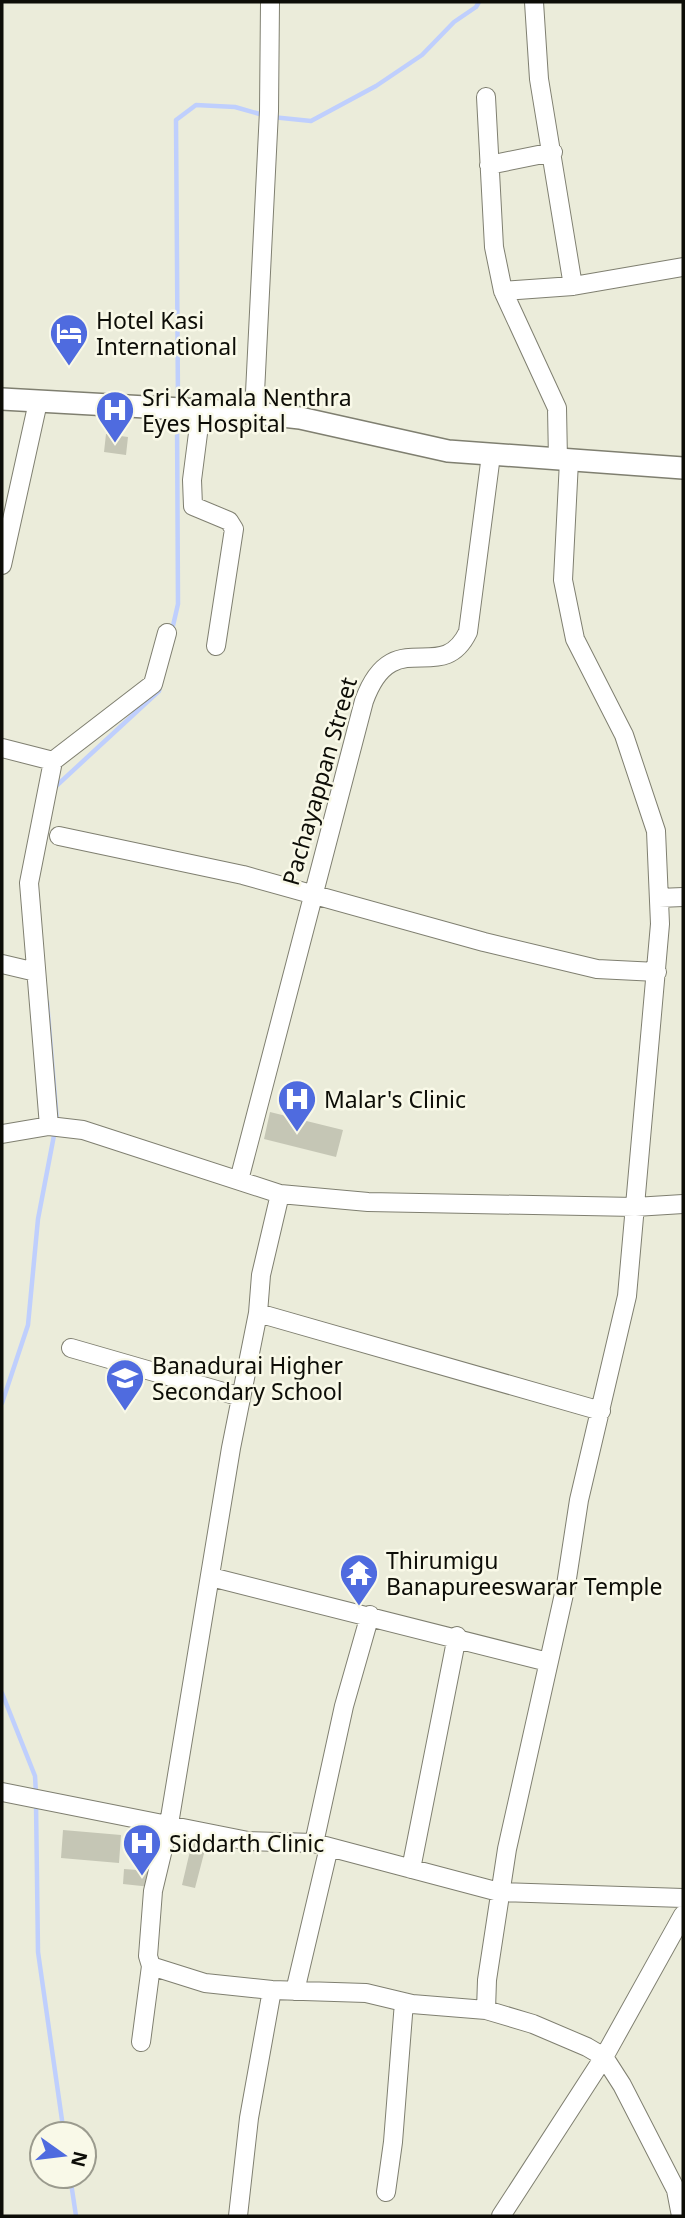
<svg xmlns="http://www.w3.org/2000/svg" width="685" height="2218" viewBox="0 0 685 2218" font-family="'Noto Sans',sans-serif">
  <rect width="100%" height="100%" fill="#ebecda"/>
  <g fill="none" stroke-linecap="round" stroke-linejoin="round">
    <path stroke="#bfcffd" stroke-width="4.5" d="M272 117 311 121 376 86 422 55 454 22 476 7 479 2
      M178 403 176 120 196 105 235 107 263 115
      M172 630 178 604 177 415
      M53 789 159 691 160 686
      M47 1002 57 1122
      M2 1403 28 1325 38 1219 55 1130
      M2 1693 35 1776 36 1794
      M36 1803 38 1952 64 2134
      M70 2176 76 2216"/>
  </g>
  <path fill="#c5c6b5" d="M106 434 128 437 126 455 104 452Z
    M270 1112 343 1130 336 1157 264 1139Z
    M63 1830 121 1835 119 1863 61 1858Z
    M194 1834 208 1838 195 1888 182 1885Z
    M124 1869 152 1871 151 1887 123 1884Z"/>
  <g fill="none" stroke-linecap="round" stroke-linejoin="round">
    <g stroke="#7f7f70" stroke-width="20">
      <path id="minor" d="M534 2 539 79 573 286
        M486 97 494 247 503 291 557 408 558 460
        M489 165 553 152
        M503 291 573 286 683 267
        M201 410 192 480 193 506 229 521 234 529 216 646
        M254 413 269 111 270 2
        M2 565 38 402
        M2 748 53 761
        M59 836 243 875 484 942 597 969 657 972
        M659 898 683 897
        M2 964 36 972
        M49 1126 29 883 53 761 153 684 167 633
        M2 1134 49 1126 83 1130 280 1194 368 1202 635 1207 683 1204
        M239 1180 364 701C393 621 441 688 468 632L491 455
        M280 1194 261 1275 258 1313 231 1448 169 1824 153 1891 148 1956 151 1966 205 1983 272 1990 366 1993 412 2004 486 2010 533 2024 587 2047 604 2057 622 2085 676 2190 681 2216
        M258 1313 601 1411
        M71 1348 241 1397
        M211 1577 548 1662
        M2 1792 248 1841 314 1843 499 1892 683 1898
        M314 1843 344 1706 370 1615
        M411 1869 457 1636
        M295 1991 329 1847
        M486 2010 487 1980 507 1849 566 1585 579 1500 627 1296 660 924 656 831 624 735 575 639 563 580 569 461
        M141 2042 151 1966
        M386 2192 393 2142 404 2002
        M238 2216 249 2118 272 1990
        M501 2216 604 2057 683 1915"/>
    </g>
    <g stroke="#7f7f70" stroke-width="24">
      <path id="major" d="M2 399 254 413 300 418 448 451 683 468"/>
    </g>
    <use href="#minor" stroke="#fff" stroke-width="18"/>
    <use href="#major" stroke="#fff" stroke-width="21"/>
  </g>
  <defs>
    <g id="hotel-pin" transform="scale(2.0125)"><path d="M0 17L-7.5 6A9.5 9.5 0 1 1 7.5 6Z" fill="#4f6bdf" stroke="#f9f9e8"/><path d="M-6-4.5h1.5V1H6V5H4.5V3h-9V5H-6ZM-4 0a1.8 1.8 0 1 1 3.6 0ZM.5 0V-2.5h3Q6-2.5 6 0Z" fill="#fff"/></g>
    <g id="hospital-pin" transform="scale(2.0125)"><path d="M0 17L-7.5 6A9.5 9.5 0 1 1 7.5 6Z" fill="#4f6bdf" stroke="#f9f9e8"/><path d="M-5-5h3v3.5h4V-5h3V5h-3V1.5h-4V5h-3Z" fill="#fff"/></g>
    <g id="school-pin" transform="scale(2.0125)"><path d="M0 17L-7.5 6A9.5 9.5 0 1 1 7.5 6Z" fill="#4f6bdf" stroke="#f9f9e8"/><path d="M0-5L7-2L0 1L-7-2ZM-4 1L0 2.5L4 1V4Q0 6-4 4Z" fill="#fff"/></g>
    <g id="temple-pin" transform="scale(2.0125)"><path d="M0 17L-7.5 6A9.5 9.5 0 1 1 7.5 6Z" fill="#4f6bdf" stroke="#f9f9e8"/><path d="M0-6L5-2H3V0L6.5 2.5H4V6H1.5V3h-3V6H-4V2.5H-6.5L-3 0V-2H-5Z" fill="#fff"/></g>
  </defs>
  <g fill-rule="evenodd">
    <use href="#hotel-pin" x="69" y="333"/>
    <use href="#hospital-pin" x="115" y="410"/>
    <use href="#hospital-pin" x="297" y="1099"/>
    <use href="#school-pin" x="125" y="1378"/>
    <use href="#temple-pin" x="359" y="1573"/>
    <use href="#hospital-pin" x="142" y="1843"/>
  </g>
  <g text-anchor="middle" dominant-baseline="central" stroke-width="5" stroke-linejoin="round" paint-order="stroke">
    <g font-size="23" fill="#0d0d07" stroke="#f9f9e8" text-anchor="start">
      <text x="96" y="320">Hotel Kasi<tspan x="96" dy="26">International</tspan></text>
      <text x="142" y="397">Sri Kamala Nenthra<tspan x="142" dy="26">Eyes Hospital</tspan></text>
      <text x="324" y="1099">Malar's Clinic</text>
      <text x="152" y="1365">Banadurai Higher<tspan x="152" dy="26">Secondary School</tspan></text>
      <text x="386" y="1560">Thirumigu<tspan x="386" dy="26">Banapureeswarar Temple</tspan></text>
      <text x="169" y="1843">Siddarth Clinic</text>
    </g>
    <g font-size="23" fill="#0d0d07" stroke="#f9f9e8">
      <text transform="translate(319 781) rotate(-74)">Pachayappan Street</text>
    </g>
  </g>
  <rect width="685" height="2218" fill="none" stroke="#0d0d07" stroke-width="7"/>
  <g transform="translate(63 2155) rotate(104)"><circle r="33" fill="#f9f9e8" stroke="#9b9b8e" stroke-width="2"/>
  <path d="M0-5L12 26L0 18L-12 26Z" fill="#4f6bdf"/>
  <text y="-10" font-size="19" font-weight="bold" text-anchor="middle" fill="#0d0d07">N</text>
  </g>
</svg>
